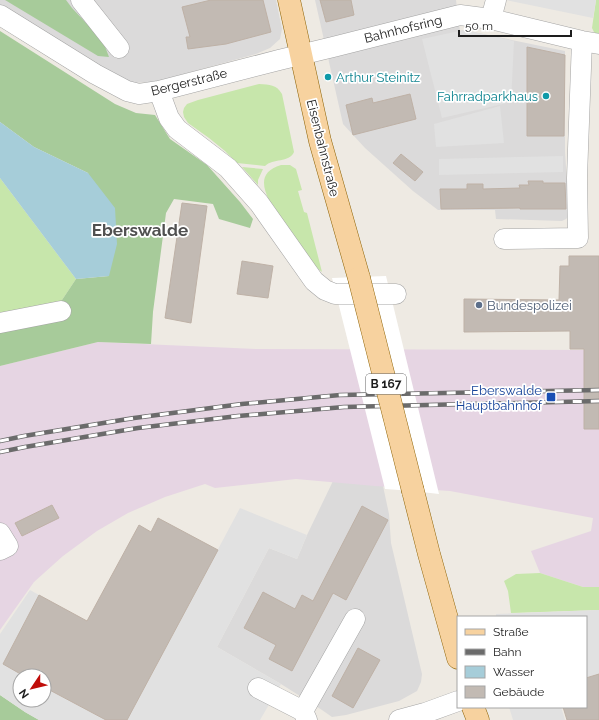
<svg xmlns="http://www.w3.org/2000/svg" width="599" height="720" viewBox="0 0 599 720" font-family="Raleway,sans-serif">
  <rect width="100%" height="100%" fill="#eeeae3"/>
  <path fill="#dbdada" d="M0 0H276L282 29 280 39 270 48 256 54 155 82 131 83 105 71 0 7Z
    M315 0H456L460 31 464 30 565 51V152L569 212V216L566 219 562 221 496 219 495 210H438L413 191 365 148 343 124Z
    M333 481 383 486 389 514 391 543 422 674 421 682 417 691 399 701 346 715 332 717 322 710 281 684 217 647 269 548 297 559 307 535Z"/>
  <path fill="#e6d5e3" d="M98 342 256 349 599 350V587H583L540 573 531 551 591 531 593 518 450 491 375 486 296 479 215 488 205 484 165 497 128 513 97 531 63 556 34 582 0 630V366Z"/>
  <path fill="#c7e6ab" d="M596 0H599V36L594 32 592 28Z
    M259 84C270 85 276 84 282 94L294 152C289 163 273 158 265 166L237 163 225 151 209 138 188 123 184 117 183 112 184 108 187 104 198 100Z
    M281 165H290L296 169 302 190 298 191 304 212 307 213 322 272 317 268 269 200C261 184 261 171 281 165Z
    M242 167 263 169 258 180V185Z
    M0 178 76 279 62 300 28 327 0 331Z
    M540 573 583 587H599V610L511 613 508 591 504 581 516 574Z"/>
  <path fill="#a7cb9a" d="M5 0H66L72 8 103 41 109 57 98 56Z
    M0 31 115 104 136 113 155 115 170 139 207 165 240 202 253 219 250 228 219 219 213 204 174 199 166 213 153 312 151 344 98 342 0 366V331L28 327 62 300 76 279 109 276 88 173 34 147 0 122Z
    M0 695 25 712 39 720H0Z"/>
  <path fill="#e1e1e1" d="M506 0H596L593 18Z
    M464 30 514 41 511 102 442 118 422 39Z
    M500 106 504 143 436 147 434 124Z
    M563 156V172L439 175V159Z
    M240 508 307 535 297 559 269 548 217 647 281 684 260 720H127Z
    M30 590 39 595 3 664 24 676H20V700H44V687L106 720H39L25 712 0 695V634Z
    M599 610V674L586 678V617H496V614Z
    M509 707H561L565 720H513Z"/>
  <path fill="#a6cdd9" d="M0 122 34 147 88 173 115 208 117 244 109 276 76 279 0 178Z"/>
  <path fill="#fff" d="M386 276 439 494 413 491 385 489 332 278Z"/>
  <path fill="#c2bab3" stroke="#beb1a6" d="M211 0H263L271 32 226 44 188 49 186 37H190L182 7Z
    M320 0H351L354 15 326 22Z
    M527 47 565 55 564 136H527Z
    M410 94 416 119 353 135 346 105 372 98 373 103Z
    M401 154 423 172 415 181 393 163Z
    M528 181H543V183H565L566 209H520V208L441 209 440 189H467V184H483V189L520 188 519 185H529Z
    M182 203 207 206 191 323 165 318Z
    M569 256H599V429H584V349H570V331L464 332V299L559 300 560 266H569Z
    M242 261 273 266 268 298 237 294Z
    M52 505 59 518 22 536 15 523Z
    M362 506 388 520 346 600 333 593 292 671 269 659 276 645 244 628 263 592 295 609 302 595 313 601Z
    M158 518 218 550 127 720H106L44 687V676H24L3 664 39 595 87 621 139 525 151 532Z
    M358 648 380 660 353 708 332 696Z
    M599 674V720H567L563 707H586V678Z"/>
  <g fill="none" stroke-linecap="round" stroke-linejoin="round">
    <g stroke="#a4a4a4" stroke-width="21">
      <path id="minor" d="M81 0 119 48
        M0 15 95 74 127 91 139 94 159 91 279 60 333 47 460 15 491 19 582 41 599 44
        M491 19 496 0
        M159 91 169 118 177 129 228 168 259 203 314 281 325 290 335 294H396
        M504 239 578 238 577 178 578 149 582 41
        M0 323 61 311
        M0 533 8 546 0 550
        M258 688 303 711
        M307 720 303 711 355 619
        M399 720 425 713 458 701"/>
    </g>
    <g stroke="#8e6408" stroke-width="23">
      <path id="major" d="M289 0 320 141 359 278
        M413 491 429 554 458 658
        M473 707 478 720"/>
    </g>
    <use href="#minor" stroke="#fff" stroke-width="20"/>
    <use href="#major" stroke="#f7d29f" stroke-width="22"/>
    <g stroke="#6b6b6b" stroke-width="4.5">
      <path id="rail" d="M0 441 24 436 134 418 242 404 340 395 599 390
        M0 452 25 447 138 428 238 416 344 407 599 401"/>
    </g>
    <use href="#rail" stroke="#fff" stroke-width="3" stroke-dasharray="9" stroke-linecap="butt"/>
    <g stroke="#8e6408" stroke-width="23" stroke-linecap="butt">
      <path id="major-bridge" d="M359 278 413 491"/>
    </g>
    <use href="#major-bridge" stroke="#f7d29f" stroke-width="22"/>
  </g>
  <g fill="#0f9aa8" stroke="#fff" stroke-width="1.5">
    <circle cx="328" cy="77" r="4"/>
    <circle cx="546" cy="96" r="4"/>
  </g>
  <circle fill="#5c6f8a" stroke="#fff" stroke-width="1.5" cx="479" cy="305" r="4"/>
  <rect fill="#1a4fb4" stroke="#fff" stroke-width="1.5" x="546" y="392" width="10" height="10" rx="2"/>
  <g text-anchor="middle" dominant-baseline="central" stroke-width="3.5" stroke-linejoin="round" paint-order="stroke">
    <rect fill="#fff" stroke="#616161" stroke-width="1" x="366" y="374" width="40" height="20" rx="3"/>
    <g font-size="12" font-weight="bold" fill="#1d1d1d">
      <text x="386" y="384">B 167</text>
    </g>
    <g font-size="13" fill="#1d1d1d" stroke="#fff">
      <text transform="translate(403 29) rotate(-14)">Bahnhofsring</text>
      <text transform="translate(189 82) rotate(-14)">Bergerstraße</text>
      <text transform="translate(323 148) rotate(76)">Eisenbahnstraße</text>
    </g>
    <g font-size="13" fill="#0d838f" stroke="#fff" text-anchor="start">
      <text x="336" y="77">Arthur Steinitz</text>
      <text x="538" y="96" text-anchor="end">Fahrradparkhaus</text>
    </g>
    <g font-size="13" fill="#4e5e75" stroke="#fff" text-anchor="start">
      <text x="487" y="305">Bundespolizei</text>
    </g>
    <g font-size="13" fill="#164399" stroke="#fff" text-anchor="end">
      <text x="542" y="390">Eberswalde<tspan x="542" dy="15">Hauptbahnhof</tspan></text>
    </g>
    <g font-size="17" font-weight="bold" fill="#505050" stroke="#fff">
      <text x="140" y="230">Eberswalde</text>
    </g>
  </g>
  <rect x="457" y="616" width="130" height="92" fill="#ffffff" stroke="#a5a5a5"/>
  <rect x="465" y="629" width="20" height="6" fill="#f7d29f" stroke="#a5a5a5"/>
  <text x="493" y="636" font-size="12" fill="#1d1d1d">Straße</text>
  <rect x="465" y="649" width="20" height="6" fill="#6b6b6b" stroke="#a5a5a5"/>
  <text x="493" y="656" font-size="12" fill="#1d1d1d">Bahn</text>
  <rect x="465" y="666" width="20" height="12" fill="#a6cdd9" stroke="#a5a5a5"/>
  <text x="493" y="676" font-size="12" fill="#1d1d1d">Wasser</text>
  <rect x="465" y="686" width="20" height="12" fill="#c2bab3" stroke="#a5a5a5"/>
  <text x="493" y="696" font-size="12" fill="#1d1d1d">Gebäude</text>
  <g transform="translate(32 688) rotate(235)"><circle r="19" fill="#ffffff" stroke="#a5a5a5"/>
  <path d="M0-3L7 15L0 10L-7 15Z" fill="#c00d0a"/>
  <text y="-6" font-size="11" font-weight="bold" text-anchor="middle" fill="#1d1d1d">N</text>
  </g>
  <path d="M459 30v6h112v-6" fill="none" stroke="#1d1d1d" stroke-width="2"/>
  <text x="465" y="30" font-size="12" fill="#1d1d1d" stroke="#ffffff" stroke-width="3" paint-order="stroke">50 m</text>
</svg>
